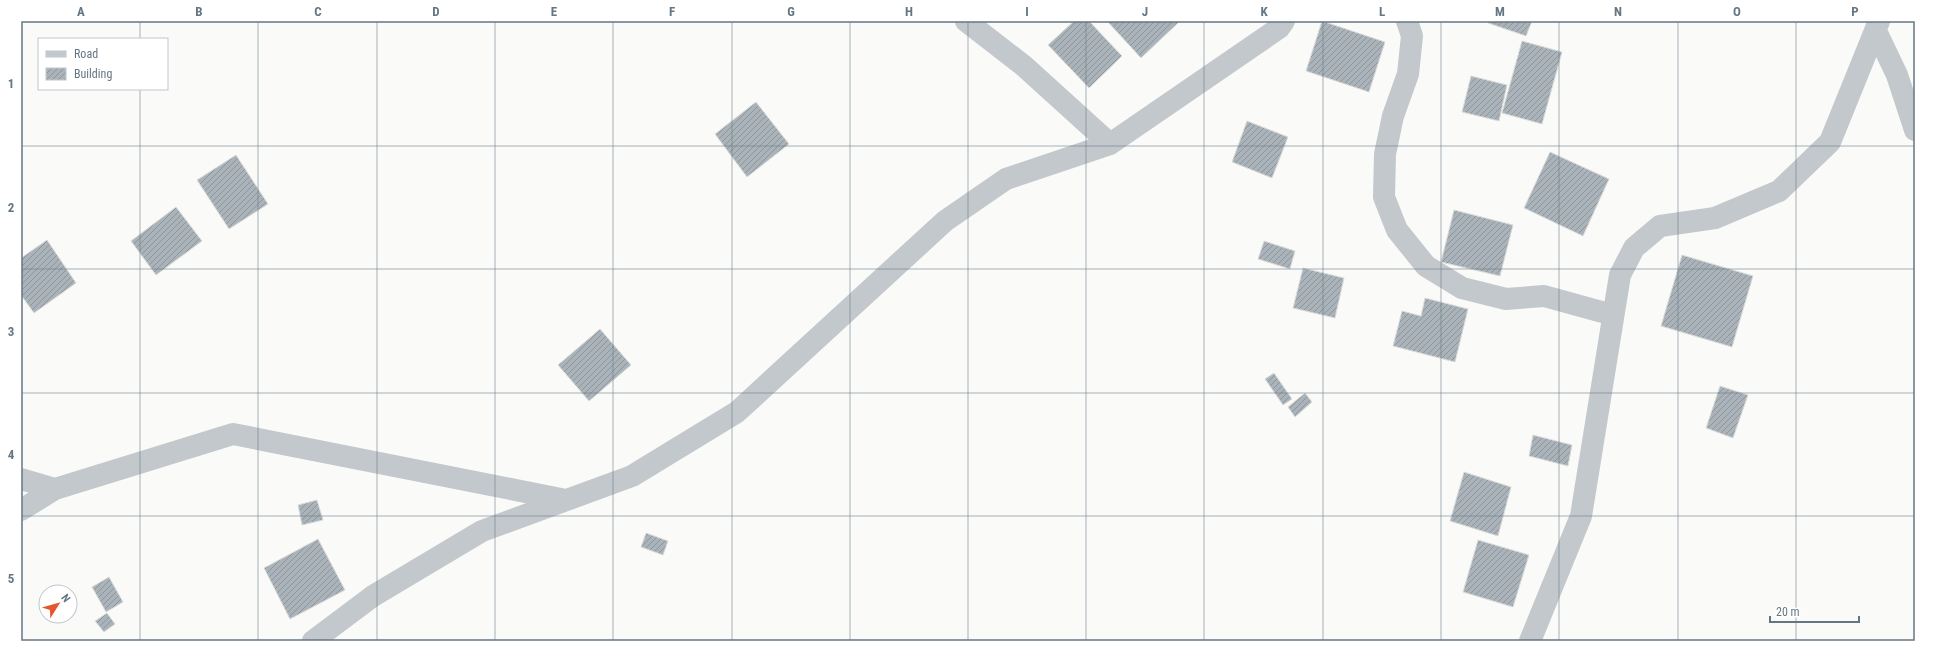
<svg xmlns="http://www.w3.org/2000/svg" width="1936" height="662" viewBox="0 0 1936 662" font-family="'Roboto Condensed',sans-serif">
  <defs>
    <pattern id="building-hatch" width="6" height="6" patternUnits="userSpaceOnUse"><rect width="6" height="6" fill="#aab3b9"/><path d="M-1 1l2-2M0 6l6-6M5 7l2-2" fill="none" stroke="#8e969c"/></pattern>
  </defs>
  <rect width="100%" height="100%" fill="#fafaf8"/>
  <path fill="url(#building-hatch)" stroke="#dcdcda" d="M1074 21H1089L1122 56 1089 88 1048 45Z
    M1107 21H1180L1141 58Z
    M1322 21 1385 42 1369 92 1306 71Z
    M1489 21H1532L1526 36 1488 23Z
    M1522 41 1562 52 1542 124 1502 113Z
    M1471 76 1507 85 1499 121 1462 112Z
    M756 102 789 144 747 177 715 134Z
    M1247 121 1288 137 1272 178 1232 162Z
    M1550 152 1609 179 1583 236 1524 208Z
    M236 155 268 204 229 229 197 180Z
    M176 207 202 241 156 275 131 241Z
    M1454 210 1513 225 1500 276 1441 262Z
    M47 240 76 283 34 313 21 295V258Z
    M1264 241 1295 251 1290 269 1258 259Z
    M1682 255 1753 276 1732 347 1661 326Z
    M1303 268 1344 278 1335 318 1293 308Z
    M1425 298 1468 309 1455 362 1393 346 1402 311 1421 316Z
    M600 329 631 365 589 401 558 365Z
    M1274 373 1292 399 1283 405 1265 379Z
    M1720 386 1748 395 1733 438 1706 428Z
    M1305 393 1312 402 1295 417 1288 407Z
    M1533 435 1572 445 1568 466 1529 456Z
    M1464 472 1511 487 1498 536 1450 521Z
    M317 500 323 520 302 525 298 505Z
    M646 533 668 541 663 555 641 547Z
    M318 539 345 590 290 619 264 568Z
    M1478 540 1529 555 1513 607 1463 592Z
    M109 577 123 602 106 612 92 587Z
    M107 613 115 624 104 632 95 621Z"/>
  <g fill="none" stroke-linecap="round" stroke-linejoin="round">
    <path stroke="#c3c8cc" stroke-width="22" d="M966 21 1024 66 1110 144
      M1407 21 1412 36 1408 74 1393 116 1385 154 1384 197 1397 230 1426 266 1462 288 1506 299 1544 296 1613 315
      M1876 31 1897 75 1915 130
      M21 479 55 489
      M21 510 55 489 233 434 566 500
      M313 641 373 596 482 531 632 476 737 412 945 221 1006 179 1110 144 1279 28 1284 21
      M1530 641 1581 516 1620 275 1634 248 1660 226 1715 218 1779 191 1830 142 1879 21"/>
  </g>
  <path fill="none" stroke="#657683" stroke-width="1" stroke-opacity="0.55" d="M140 21V39M258 21V641M377 21V641M495 21V641M613 21V641M732 21V641M850 21V641M968 21V641M1086 21V641M1204 21V641M1323 21V641M1441 21V641M1559 21V641M1678 21V641M1796 21V641M140 89V641M21 146H1915M21 269H1915M21 393H1915M21 516H1915"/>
  <rect width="1936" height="662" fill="none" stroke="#ffffff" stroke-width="44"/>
  <rect x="38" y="38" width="130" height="52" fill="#ffffff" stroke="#c1c8cd"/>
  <rect x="46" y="51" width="20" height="6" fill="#c3c8cc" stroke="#c1c8cd"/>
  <text x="74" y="58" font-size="12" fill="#657683">Road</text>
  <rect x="46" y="68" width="20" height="12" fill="url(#building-hatch)" stroke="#c1c8cd"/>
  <text x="74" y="78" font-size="12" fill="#657683">Building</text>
  <g transform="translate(58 604) rotate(53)"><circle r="19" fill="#ffffff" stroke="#c1c8cd"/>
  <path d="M0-3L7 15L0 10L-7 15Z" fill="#e4572e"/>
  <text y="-6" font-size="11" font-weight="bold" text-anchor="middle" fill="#657683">N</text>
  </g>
  <path d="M1770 616v6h89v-6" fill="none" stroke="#657683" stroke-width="2"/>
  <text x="1776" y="616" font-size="12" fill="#657683" stroke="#ffffff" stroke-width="3" paint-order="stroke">20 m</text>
  <rect x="22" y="22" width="1892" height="618" fill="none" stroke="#657683" stroke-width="1.5"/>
  <g font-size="13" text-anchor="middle" font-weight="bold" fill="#657683">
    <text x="81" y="16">A</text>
    <text x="199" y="16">B</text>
    <text x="318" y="16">C</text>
    <text x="436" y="16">D</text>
    <text x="554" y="16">E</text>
    <text x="672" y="16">F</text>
    <text x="791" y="16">G</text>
    <text x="909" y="16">H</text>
    <text x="1027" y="16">I</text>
    <text x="1145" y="16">J</text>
    <text x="1264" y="16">K</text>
    <text x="1382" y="16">L</text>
    <text x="1500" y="16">M</text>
    <text x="1618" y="16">N</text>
    <text x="1737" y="16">O</text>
    <text x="1855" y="16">P</text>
    <text x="11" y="88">1</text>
    <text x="11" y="212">2</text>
    <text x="11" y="336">3</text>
    <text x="11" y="459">4</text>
    <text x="11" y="583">5</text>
  </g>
</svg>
